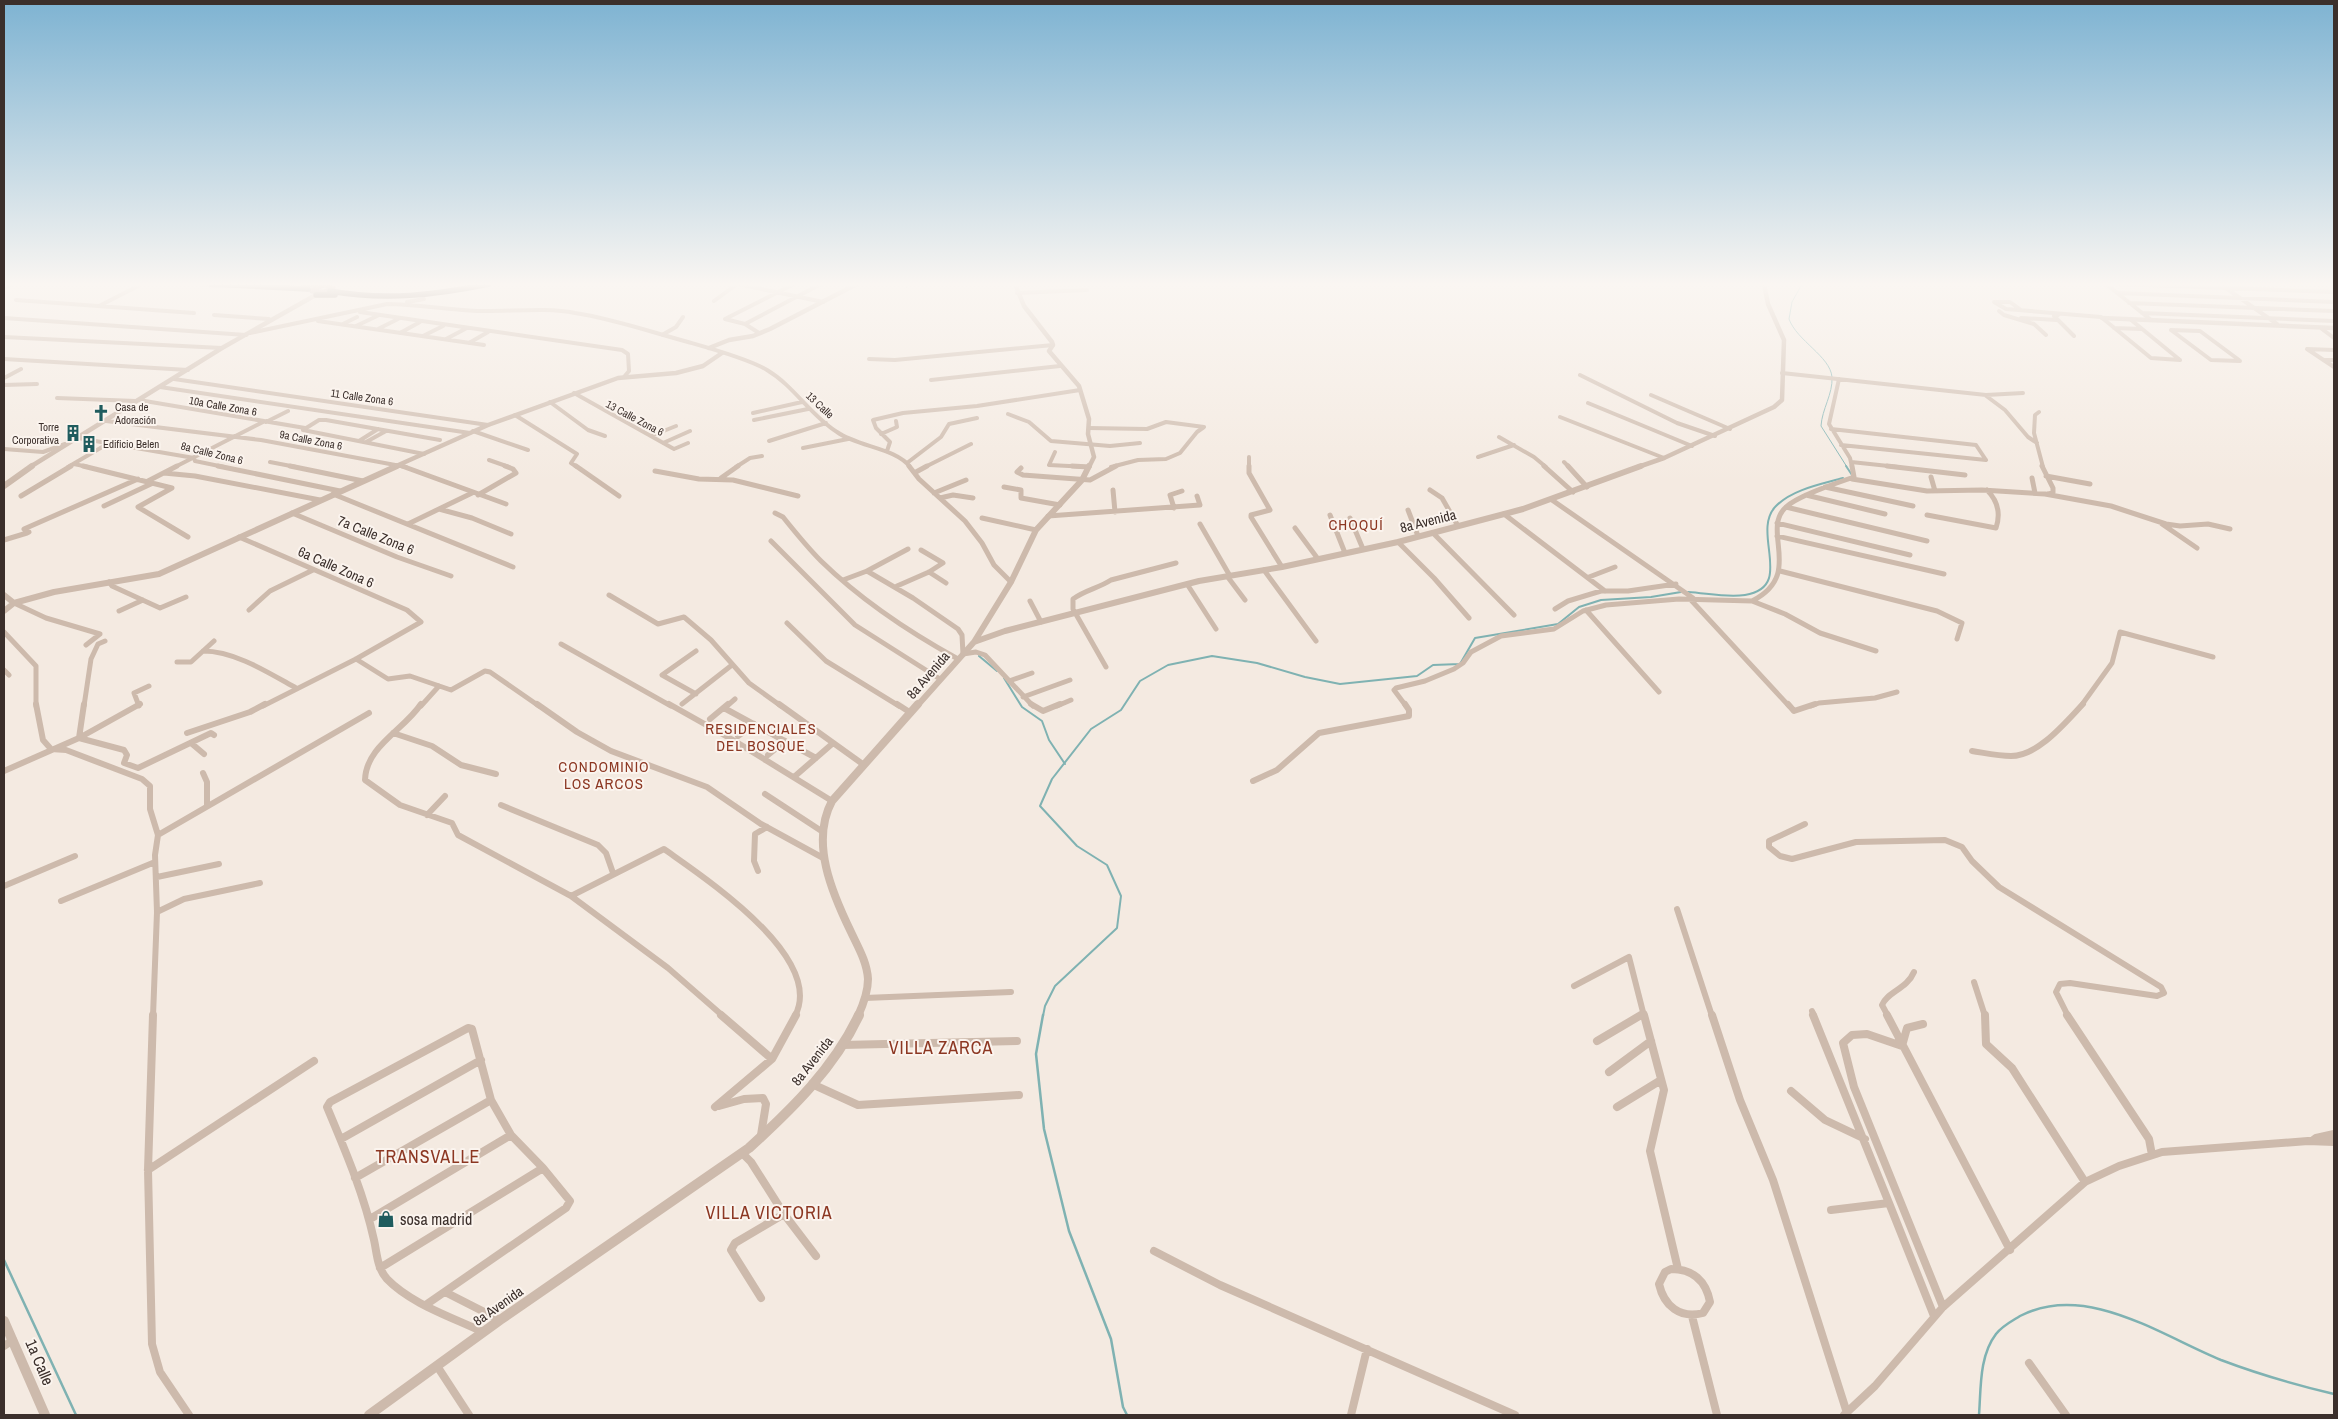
<svg xmlns="http://www.w3.org/2000/svg" width="2338" height="1419" viewBox="0 0 2338 1419" font-family="'Archivo Narrow',sans-serif">
  <rect width="100%" height="100%" fill="#f4eae1"/>
  <g fill="none" stroke-linecap="round" stroke-linejoin="round">
    <path stroke="#7fb2b2" stroke-width="1" d="M1802 284 1792 302 1789 319C1797 341 1830 356 1832 377 1833 394 1822 409 1821 426L1847 467
      M906 288 910 284"/>
    <path stroke="#7fb2b2" stroke-width="2" d="M1846 466 1852 475
      M1688 592C1706 593 1727 598 1745 595 1796 587 1750 532 1776 506 1793 489 1822 484 1843 478
      M979 656 997 671
      M1004 678 1022 707 1042 721 1049 740 1065 764
      M1043 1016 1045 1006 1055 986 1117 928 1121 896 1107 865 1077 846 1040 806 1052 779 1091 729 1121 710 1140 681 1168 665 1212 656 1257 663 1305 677 1340 684 1417 676 1433 665 1460 664 1475 638 1558 624 1579 607 1601 600 1651 597 1681 592"/>
    <path stroke="#7fb2b2" stroke-width="2.5" d="M1043 1015 1036 1054 1044 1129 1069 1231 1111 1339 1123 1407 1127 1415
      M4 1260 76 1415
      M1979 1415C1981 1389 1979 1356 1996 1334 2002 1326 2012 1321 2020 1316 2086 1282 2160 1335 2221 1360 2258 1374 2296 1385 2334 1394"/>
    <path stroke="#cdbaac" stroke-width="4" d="M738 284 823 302
      M2106 284 2151 320
      M2118 284 2334 292
      M2220 284 2277 324
      M4 288 12 284
      M1017 293 1087 290
      M2117 293 2334 302
      M16 300 194 313
      M714 301 737 284
      M407 302 424 299
      M2129 303 2334 311
      M99 306 142 284
      M2021 310 2010 302H1994L2006 309 2101 317 2151 358 2180 360
      M1999 311 2004 315 2034 324 2046 335
      M360 312 622 350 628 354 629 371 624 377
      M2142 313 2334 321
      M214 315 269 319
      M2058 315 2054 316 2074 336
      M4 318 246 335
      M2021 318 2057 320
      M725 319 794 284
      M725 319 745 324 759 333
      M2130 319 2180 360
      M318 321 484 345
      M343 324 357 317
      M745 324 821 284
      M356 326 377 316
      M2114 328 2142 329
      M378 329 398 319
      M2322 329 2334 338
      M2171 330 2211 360 2240 361
      M2171 330 2200 331 2239 360
      M250 333 387 304C417 304 447 310 477 311 507 312 547 307 575 313 614 319 651 332 688 342 709 348 749 359 767 370 794 386 810 415 837 432 858 447 896 448 910 467
      M400 333 420 322
      M662 335 676 327 683 317
      M423 336 443 326
      M4 337 222 348
      M446 339 465 329
      M469 343 488 332
      M2307 349 2334 367
      M2307 349 2334 350
      M4 359 188 370
      M869 359 895 360 1053 345
      M2323 360H2334
      M1782 373 1986 395 2023 393
      M1580 375 1677 423 1715 436
      M4 378 21 369
      M174 379 488 425
      M1839 379 1829 424 1850 458 1852 467
      M931 380 1060 366
      M4 385 37 384
      M160 387 470 433
      M574 393 674 449 688 443
      M1651 395 1730 429
      M1985 395 2005 410 2028 437 2037 443
      M57 398 136 401
      M139 400 305 428
      M550 402 588 430 605 436
      M1588 403 1692 446
      M2039 412 2035 415 2034 433 2043 467
      M753 413 802 402
      M1008 414 1029 422 1051 441 1110 446 1140 443
      M515 415 577 454 571 463 577 467
      M1560 417 1664 458
      M754 420 808 409
      M106 421 261 440 406 467
      M266 422 288 411
      M1089 428 1147 429 1166 422 1204 427
      M1831 429 1976 445 1986 460
      M303 430 319 420H326L440 440
      M303 430 424 454
      M473 431 528 450
      M881 434 897 427 896 421
      M651 436 676 426
      M1499 437 1534 457 1546 467
      M78 438 194 458 195 461 224 467
      M359 441 378 429
      M769 441 826 423
      M366 442 386 431
      M663 443 690 431
      M1841 445 1986 460
      M803 448 848 439
      M4 449 43 452 65 444
      M887 451 890 442 876 428 873 420 903 413 977 406 1080 390
      M1055 452 1049 465 1089 467
      M1249 457V467
      M1478 457 1514 445
      M489 460 509 467
      M270 462 296 467
      M1564 462 1569 467
      M1851 462 1898 467
      M907 463 941 437 949 424 977 418
      M74 464 88 467
      M68 467 109 443
      M175 467 263 422
      M736 467 750 458 762 456
      M925 467 971 444
      M1111 467 1138 460 1166 459 1180 453 1197 432 1204 427"/>
    <path stroke="#cdbaac" stroke-width="5" d="M83 466 172 488 138 507 188 537
      M218 466 340 491
      M290 466 363 481
      M402 466 506 504
      M576 466 619 496
      M909 466 919 479 965 521 982 543 994 565 1011 582
      M1072 466 1089 467
      M1249 466V473L1270 510 1251 515V517L1282 567
      M1544 466 1573 492
      M1568 466 1587 487
      M1887 466 1965 475
      M2042 466 2053 488V493L2048 494
      M1021 468 1017 472 1023 475 1090 480 1116 466
      M655 471 699 479 733 480 798 496
      M916 472 927 466
      M164 473 195 476 320 500
      M2046 476 2090 484
      M1931 477 1935 491
      M721 478 738 466
      M2032 478 2035 493
      M1852 479 1927 491 1982 490 2045 494 2111 506 2166 524 2180 526 2208 524 2230 529
      M148 481 177 466
      M1004 487 1021 490V498L1060 505
      M1825 487 1913 506
      M1113 490 1115 512
      M1430 490 1442 498 1458 526
      M934 493 966 480
      M333 494 513 567
      M478 495 516 473 513 469 505 466
      M1806 495 1885 514
      M21 496 71 466
      M940 498 953 495 973 498
      M1552 500 1693 598
      M104 506 153 483
      M1786 507 1927 541
      M1174 508 1170 495 1182 491
      M439 509 472 518 511 534
      M1408 510 1418 536
      M292 513 397 557 451 576
      M775 513 783 517C795 532 807 547 821 561 861 600 909 632 958 659
      M1504 514 1605 591
      M1330 515 1345 553
      M1927 515 1996 528C2001 513 1998 501 1987 490
      M1048 516 1200 505 1197 496
      M982 518 1036 530
      M1350 518 1363 549
      M1777 523 1910 555
      M408 524 472 493
      M1200 524 1230 576
      M2162 524 2197 548
      M1295 528 1318 559
      M1433 533 1514 615
      M1777 536 1944 574
      M239 537 407 610 421 622 356 659 263 706
      M4 540 27 533 29 532 24 529 138 479
      M771 541 855 625 940 679
      M1398 542 1434 578 1469 618
      M1264 570 1316 641
      M867 571 913 598 958 629 962 635 963 654 976 652 985 655 1033 706
      M1780 571 1937 611 1962 623 1957 639
      M929 572 946 583
      M1227 576 1245 600
      M1589 577 1615 567
      M843 580 867 571 908 549
      M109 582 112 586 160 608 186 597
      M1187 584 1216 629
      M897 586 929 572 943 563 921 550
      M609 595 658 624 684 617 711 640 749 683 781 706
      M1690 599 1789 706
      M1030 601 1041 622
      M1752 601 1785 614 1820 633 1876 651
      M14 603 46 618 100 634 86 645
      M1555 609 1568 601 1601 591H1628L1676 584
      M249 610 270 591 313 570
      M1586 610 1659 692
      M119 611 143 600
      M787 623 826 661 899 706
      M4 632 36 666V706
      M561 644 671 706
      M203 651C235 651 269 673 296 688
      M696 651 662 675 696 694
      M356 659 388 679 410 676 451 690 485 671 490 672 539 706
      M177 662H191L214 641
      M1106 667 1073 609V599C1085 590 1099 588 1111 580L1176 563
      M4 670 9 675
      M1009 681 1032 673
      M1023 697 1070 680
      M682 704 732 665
      M84 706 91 659 98 644 105 641
      M139 706 134 693 149 686
      M421 706 439 686
      M727 706 735 699
      M1057 706 1071 700
      M1406 706 1394 690 1396 688 1425 681 1454 669 1463 663 1471 652 1501 636 1554 629 1583 611 1606 605 1679 599 1752 601C1805 574 1760 531 1786 507 1799 495 1837 483 1854 477L1852 466
      M1811 706 1819 703 1875 698 1897 692
      M2081 706 2112 663 2120 632 2213 657"/>
    <path stroke="#cdbaac" stroke-width="6" d="M36 704 43 740 51 749 66 750 142 779 150 786V809L158 835 155 855 157 912 153 1016
      M421 704C404 730 366 746 365 780L400 805 452 823 458 835 571 896 668 968 723 1016
      M537 704 577 732 611 751 707 787 761 824 825 859
      M669 704 733 740 832 801
      M779 704 864 765
      M897 704 911 713
      M1031 704 1043 711 1060 704
      M1788 704 1794 711 1815 704
      M724 708 816 758
      M710 719 728 704
      M187 733 250 712 265 704
      M393 733 432 746 461 765 496 774
      M738 736 754 724
      M79 738 124 750 127 755 124 763 138 768 211 733 214 735
      M79 738 84 704
      M191 743 204 754
      M1972 751C1985 753 1998 756 2011 756 2038 756 2065 723 2083 704
      M768 755 785 741
      M4 771 79 738 140 704
      M203 773 207 782V805
      M794 777 832 744
      M1253 781 1277 770 1319 733 1409 716V710L1405 704
      M765 794 823 832
      M501 805 598 845 606 853 613 873
      M427 815 445 796
      M1805 824 1769 841V847L1780 856 1792 859 1856 842 1945 840 1962 847 1972 861 1999 887 2161 987 2164 993 2157 996 2070 983 2060 984 2056 992 2068 1016
      M158 835 369 713
      M758 871 754 861 755 834 767 827
      M157 877 219 864
      M4 886 75 856
      M571 896 664 849C703 877 826 957 795 1016
      M61 901 155 862
      M1677 909 1712 1016
      M157 912 184 899 260 883
      M1974 982 1985 1016
      M1574 986 1629 957 1644 1016
      M865 998 1011 992
      M1812 1011 1814 1016
      M1639 1016 1644 1013
      M1888 1016 1882 1005C1887 992 1907 989 1914 972"/>
    <path stroke="#cdbaac" stroke-width="8" d="M153 1015 148 1170 152 1344 160 1372 189 1415
      M721 1015 772 1059
      M1644 1015 1664 1090 1650 1151 1678 1269
      M1712 1015 1740 1100 1773 1180 1847 1413
      M1813 1015 1889 1203
      M1887 1015 2010 1250
      M1985 1015 1986 1044 2012 1068 2085 1182
      M2067 1015 2149 1139 2152 1155
      M1597 1041 1641 1015
      M842 1045 1017 1041
      M1902 1046 1867 1034 1852 1035 1843 1043 1854 1087 1943 1307
      M1902 1046 1907 1028 1923 1024
      M1609 1072 1651 1041
      M812 1084 858 1105 1019 1095
      M1791 1091 1825 1120 1865 1139
      M719 1106 744 1099 763 1098 766 1104 761 1135
      M715 1107 772 1059 796 1015
      M1617 1107 1661 1080
      M341 1139 481 1060
      M2312 1141 2316 1138 2334 1134
      M742 1153 751 1162 784 1214 816 1256
      M148 1170 314 1061
      M355 1178 491 1100
      M1831 1210 1889 1203 1934 1316
      M370 1219 511 1135
      M1154 1251 1220 1285 1515 1415
      M380 1268 543 1168
      M1671 1269C1693 1269 1706 1281 1710 1302L1703 1313C1680 1319 1664 1306 1659 1284L1665 1272Z
      M445 1292 500 1320
      M761 1298 731 1250 735 1243 784 1214
      M427 1304 566 1208 570 1201 543 1168 511 1135 491 1100 472 1029 468 1028 330 1102 327 1107C345 1150 364 1194 374 1240 377 1253 377 1268 387 1279 411 1304 452 1317 483 1332
      M1692 1316 1717 1415
      M4 1346 13 1340
      M2029 1363 2066 1415
      M437 1366 469 1415
      M1351 1415 1367 1349
      M1844 1415 1875 1386 1943 1307 2085 1182 2119 1166 2162 1152 2308 1141 2334 1142"/>
    <path stroke="#cdbaac" stroke-width="4.5" d="M202 284 217 286
      M1015 284 1024 306 1052 342 1053 345 1049 351 1079 386 1089 419 1088 434 1094 457 1089 467
      M2102 318 2334 328
      M709 348 729 340 753 336 770 329 857 284
      M30 467 222 348 321 292
      M394 467 488 425 618 378 676 373 703 366 722 353
      M1638 467 1664 458 1774 407 1782 400 1784 340 1768 304 1764 284"/>
    <path stroke="#cdbaac" stroke-width="6" d="M4 486 32 466
      M4 595 14 603 4 611
      M14 603 54 592 159 574 397 466
      M974 642 1011 582 1036 530 1082 480 1089 466
      M917 706 974 642 1005 631 1199 581 1282 567 1398 542 1523 509 1641 466"/>
    <path stroke="#cdbaac" stroke-width="8" d="M858 1016C863 1005 868 991 868 979 867 962 858 947 851 932 832 893 810 842 832 801L918 704"/>
    <path stroke="#cdbaac" stroke-width="10" d="M4 1321 45 1415
      M369 1415 500 1320 749 1148C792 1109 834 1068 859 1015"/>
    <path stroke="#a1897d" stroke-width="5" d="M303 284 319 285
      M325 285 333 288 324 292 312 291 314 288Z"/>
    <path stroke="#6c584f" stroke-width="5.5" d="M211 284 308 289
      M330 291C385 301 435 295 489 284
      M316 295H335"/>
  </g>
  <linearGradient id="sky" x2="0" y2="1"><stop stop-color="#7eb3d2"/><stop offset="0.59" stop-color="#faf6f2"/><stop offset="1" stop-color="#faf6f2" stop-opacity="0"/></linearGradient>
  <rect width="2338" height="482" fill="url(#sky)"/>
  <defs>
    <g id="church-bare" transform="scale(1.35)"><path d="M-1.2-6h2.4v3.5h3.3v2.4h-3.3V6h-2.4V-.1h-3.3v-2.4h3.3Z" fill="#1f5c5e" stroke="#fbf4ee" stroke-width="2.5" paint-order="stroke"/></g>
    <g id="building-bare" transform="scale(1.35)"><path d="M-4-6H4V6H1V3H-1V6H-4ZM-2.5-4.3h1.7v1.8h-1.7ZM.8-4.3h1.7v1.8H.8ZM-2.5-1h1.7V.8h-1.7ZM.8-1h1.7V.8H.8Z" fill="#1f5c5e" stroke="#fbf4ee" stroke-width="2.5" paint-order="stroke"/></g>
    <g id="shop-bare" transform="scale(1.35)"><path d="M-5-2.5h2.3a2.7 3.5 0 0 1 5.4 0H5L5.5 6h-11ZM-1.5-2.5h3a1.5 2.3 0 0 0-3 0Z" fill="#1f5c5e" stroke="#fbf4ee" stroke-width="2.5" paint-order="stroke"/></g>
  </defs>
  <g fill-rule="evenodd">
    <use href="#church-bare" x="101" y="413"/>
    <use href="#building-bare" x="73" y="433"/>
    <use href="#building-bare" x="89" y="444"/>
    <use href="#shop-bare" x="386" y="1219"/>
  </g>
  <g text-anchor="middle" dominant-baseline="central" stroke-width="4" stroke-linejoin="round" paint-order="stroke">
    <g font-size="11" fill="#3b2f2b" stroke="#fbf4ee">
      <text transform="translate(362 397) rotate(8)">11 Calle Zona 6</text>
      <text transform="translate(820 405) rotate(43)">13 Calle</text>
      <text transform="translate(223 406) rotate(10)">10a Calle Zona 6</text>
      <text transform="translate(635 418) rotate(28)">13 Calle Zona 6</text>
      <text transform="translate(311 440) rotate(11)">9a Calle Zona 6</text>
      <text transform="translate(212 453) rotate(14)">8a Calle Zona 6</text>
    </g>
    <g font-size="11" fill="#3b2f2b" stroke="#fbf4ee" text-anchor="start">
      <text x="115" y="407">Casa de<tspan x="115" dy="13">Adoración</tspan></text>
      <text x="59" y="427" text-anchor="end">Torre<tspan x="59" dy="13">Corporativa</tspan></text>
      <text x="103" y="444">Edificio Belen</text>
    </g>
    <g font-size="14" fill="#3b2f2b" stroke="#fbf4ee">
      <text transform="translate(1428 521) rotate(-14)">8a Avenida</text>
      <text transform="translate(376 535) rotate(22)">7a Calle Zona 6</text>
      <text transform="translate(336 567) rotate(24)">6a Calle Zona 6</text>
      <text transform="translate(928 675) rotate(-49)">8a Avenida</text>
      <text transform="translate(812 1061) rotate(-52)">8a Avenida</text>
      <text transform="translate(498 1306) rotate(-35)">8a Avenida</text>
    </g>
    <g font-size="15" letter-spacing="1" fill="#8c3722" stroke="#fbf4ee">
      <text x="1356" y="524">CHOQUÍ</text>
      <text x="761" y="728">RESIDENCIALES<tspan x="761" dy="17">DEL BOSQUE</tspan></text>
      <text x="604" y="766">CONDOMINIO<tspan x="604" dy="17">LOS ARCOS</tspan></text>
    </g>
    <g font-size="16" fill="#3b2f2b" stroke="#fbf4ee" text-anchor="start">
      <text x="400" y="1219">sosa madrid</text>
    </g>
    <g font-size="16" fill="#3b2f2b" stroke="#fbf4ee">
      <text transform="translate(40 1362) rotate(67)">1a Calle</text>
    </g>
    <g font-size="18" letter-spacing="1" fill="#8c3722" stroke="#fbf4ee">
      <text x="941" y="1047">VILLA ZARCA</text>
      <text x="428" y="1156">TRANSVALLE</text>
      <text x="769" y="1212">VILLA VICTORIA</text>
    </g>
  </g>
  <rect width="2338" height="1419" fill="none" stroke="#3b2f2b" stroke-width="10"/>
</svg>
